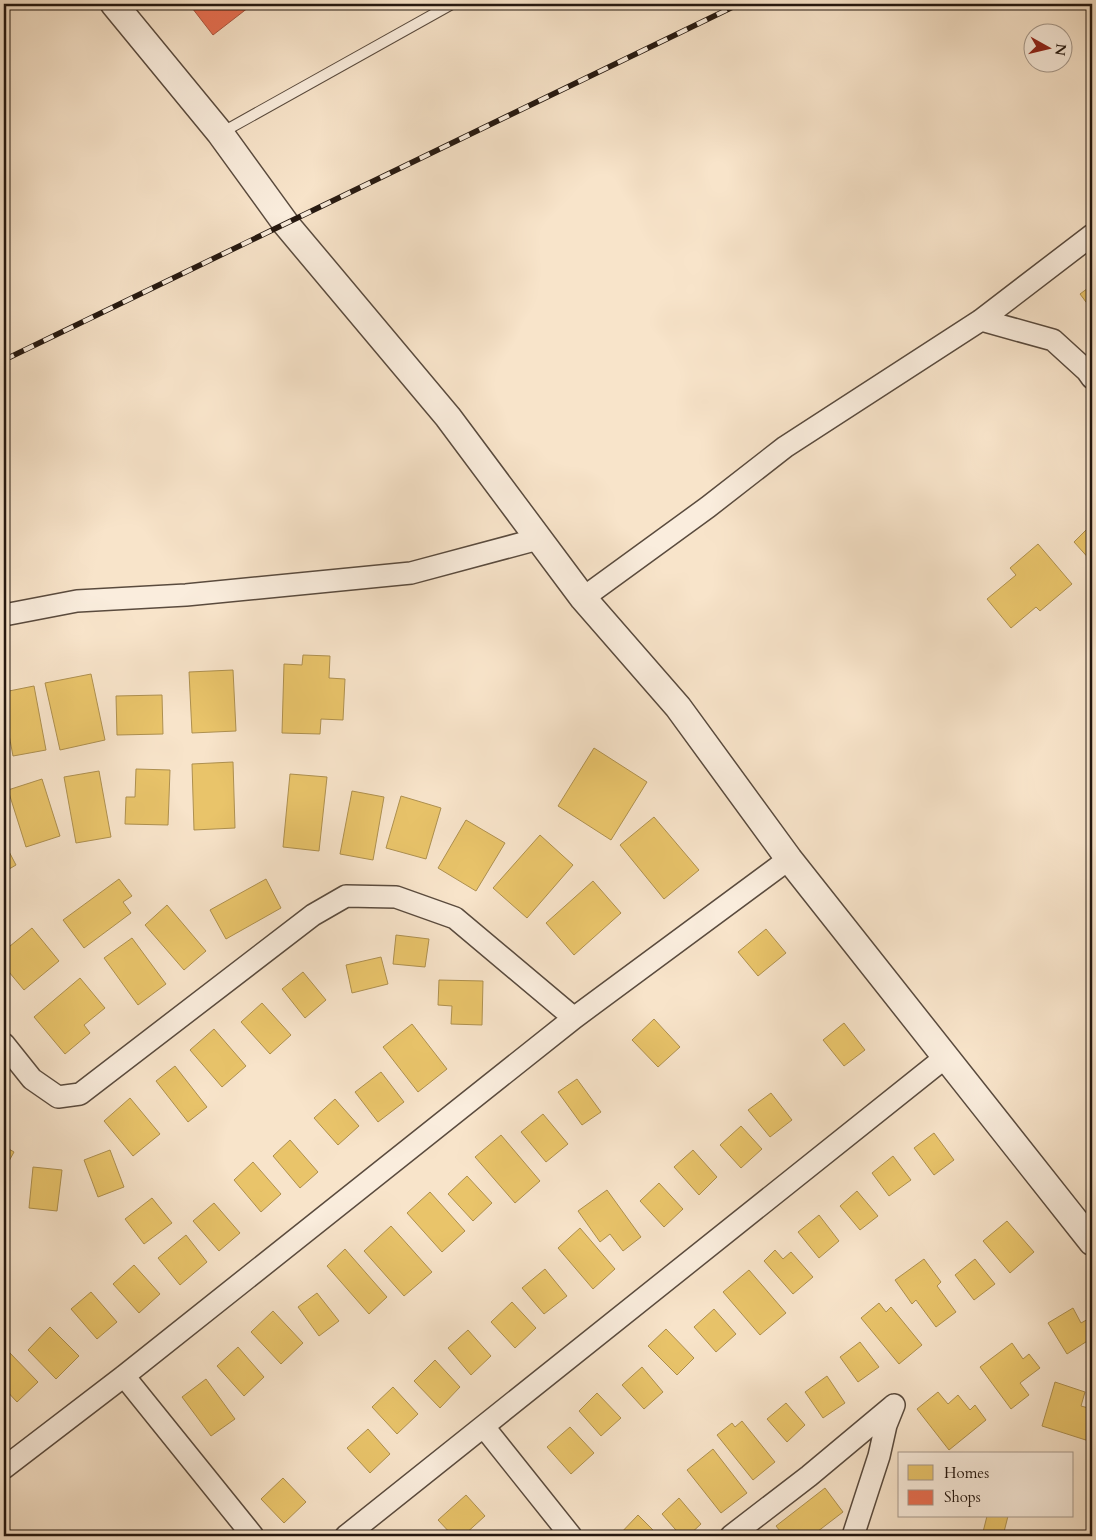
<svg xmlns="http://www.w3.org/2000/svg" width="1096" height="1540" viewBox="0 0 1096 1540" font-family="Cardo,serif">
  <rect width="100%" height="100%" fill="#f8e4ca"/>
  <filter id="stains"><feTurbulence type="fractalNoise" baseFrequency=".004" numOctaves="4"/><feColorMatrix values="0 0 0 0 .2 0 0 0 0 .09 0 0 0 0 .02 0 0 0 .5 -.17"/></filter>
  <radialGradient id="worn" r=".72"><stop offset=".6" stop-color="#630" stop-opacity="0"/><stop offset="1" stop-color="#630" stop-opacity=".3"/></radialGradient>
  <path fill="#e9c46a" stroke="#ae904f" d="M1092 285V310L1080 294Z
    M1092 524V562L1074 542Z
    M1038 544 1072 584 1040 611 1036 607 1011 628 987 599 1016 575 1010 568Z
    M303 655 330 656 329 678 345 679 343 720 321 719 320 734 282 733 284 664 302 665Z
    M233 670 236 731 192 733 189 672Z
    M91 674 105 740 60 750 45 683Z
    M34 686 46 750 13 756 4 708V692Z
    M162 695 163 734 117 735 116 696Z
    M594 748 647 782 611 840 558 806Z
    M233 762 235 828 194 830 192 764Z
    M136 769 170 770 168 825 125 824 126 797H135Z
    M99 771 111 837 76 843 64 777Z
    M290 774 327 777 319 851 283 847Z
    M42 779 60 836 26 847 8 790Z
    M352 791 384 797 373 860 340 854Z
    M401 796 441 808 426 859 386 848Z
    M654 817 699 870 664 899 620 845Z
    M466 820 505 843 476 891 438 868Z
    M540 835 573 865 527 918 493 888Z
    M4 842 16 865 4 872Z
    M119 879 132 896 123 902 131 913 84 948 63 920Z
    M266 879 281 908 226 939 210 910Z
    M593 881 621 913 574 955 546 923Z
    M167 905 206 951 184 970 145 925Z
    M32 928 59 961 24 990 4 966V951Z
    M766 929 786 953 758 976 738 952Z
    M396 935 429 939 425 967 393 964Z
    M132 938 166 984 138 1005 104 958Z
    M381 957 388 984 352 993 346 965Z
    M303 972 326 1000 305 1018 282 989Z
    M80 978 105 1008 84 1025 90 1033 65 1054 34 1017Z
    M439 980 483 981 482 1025 451 1024 452 1006 438 1005Z
    M262 1003 291 1035 270 1054 241 1022Z
    M654 1019 680 1047 658 1067 632 1040Z
    M844 1023 865 1050 844 1066 823 1040Z
    M412 1024 447 1069 418 1092 383 1047Z
    M214 1029 246 1066 222 1087 190 1050Z
    M175 1066 207 1107 188 1122 156 1081Z
    M381 1072 404 1102 378 1122 355 1092Z
    M577 1079 601 1112 582 1125 558 1092Z
    M771 1093 792 1120 770 1137 748 1110Z
    M130 1098 160 1134 133 1156 104 1121Z
    M335 1099 359 1126 338 1145 314 1118Z
    M543 1114 568 1144 546 1162 521 1132Z
    M741 1126 762 1149 741 1168 720 1145Z
    M934 1133 954 1160 934 1175 914 1148Z
    M501 1135 540 1181 515 1203 475 1157Z
    M290 1140 318 1172 300 1188 273 1156Z
    M4 1146 14 1152 4 1170Z
    M110 1150 124 1187 98 1197 84 1160Z
    M693 1150 717 1177 699 1195 674 1167Z
    M893 1156 911 1180 889 1196 872 1173Z
    M253 1162 281 1194 261 1212 234 1180Z
    M33 1167 62 1170 57 1211 29 1208Z
    M467 1176 492 1203 473 1221 448 1194Z
    M659 1183 683 1209 664 1227 640 1201Z
    M607 1190 641 1237 623 1251 610 1234 600 1242 578 1211Z
    M857 1191 878 1216 860 1230 840 1206Z
    M430 1192 465 1231 442 1252 407 1213Z
    M152 1198 172 1223 144 1244 125 1219Z
    M214 1203 240 1233 219 1251 193 1221Z
    M819 1215 839 1241 819 1258 798 1232Z
    M1007 1221 1034 1252 1010 1273 983 1241Z
    M391 1226 432 1272 404 1296 364 1251Z
    M580 1228 615 1269 593 1289 558 1248Z
    M186 1235 207 1262 180 1285 158 1258Z
    M345 1249 387 1297 369 1314 327 1266Z
    M775 1250 783 1259 791 1252 813 1277 793 1294 764 1261Z
    M924 1259 941 1282 937 1286 956 1312 936 1327 916 1300 912 1304 895 1280Z
    M975 1259 995 1284 974 1300 955 1275Z
    M134 1265 160 1294 139 1313 113 1284Z
    M545 1269 567 1296 544 1314 522 1288Z
    M749 1270 786 1313 760 1335 723 1292Z
    M91 1292 117 1322 97 1339 71 1309Z
    M317 1293 339 1321 319 1336 298 1307Z
    M512 1302 536 1328 515 1348 491 1322Z
    M879 1303 886 1312 891 1307 922 1345 899 1364 861 1318Z
    M1073 1308 1081 1323 1090 1318 1092 1321V1338L1067 1354 1048 1323Z
    M714 1309 736 1334 716 1352 694 1327Z
    M273 1311 303 1343 281 1364 251 1332Z
    M50 1327 79 1356 56 1379 28 1350Z
    M666 1329 694 1358 677 1375 648 1346Z
    M468 1330 491 1356 471 1375 448 1348Z
    M860 1342 879 1367 858 1382 840 1357Z
    M1012 1343 1023 1359 1029 1354 1040 1368 1020 1383 1029 1395 1011 1409 980 1367Z
    M238 1347 264 1377 244 1396 217 1366Z
    M9 1352 38 1382 17 1402 4 1388V1357Z
    M435 1360 460 1387 440 1408 414 1381Z
    M642 1367 663 1392 644 1409 622 1385Z
    M827 1376 845 1403 823 1418 805 1392Z
    M206 1379 235 1419 211 1436 182 1397Z
    M1055 1382 1085 1392 1081 1406 1092 1409V1442L1042 1426Z
    M393 1387 418 1414 397 1434 372 1407Z
    M938 1392 948 1404 958 1395 970 1410 975 1405 986 1420 949 1450 917 1409Z
    M597 1393 621 1418 601 1436 579 1411Z
    M786 1403 805 1425 787 1442 767 1419Z
    M742 1421 775 1462 753 1480 717 1435 732 1423 735 1427Z
    M570 1427 594 1453 571 1474 547 1447Z
    M368 1429 390 1454 370 1473 347 1448Z
    M713 1449 747 1493 721 1513 687 1470Z
    M283 1478 306 1502 284 1523 261 1499Z
    M825 1488 843 1512 813 1535 814 1536H784L776 1526Z
    M466 1495 485 1516 463 1536H453L438 1520Z
    M679 1498 701 1524 688 1536H681L662 1514Z
    M638 1515 659 1536H618Z
    M987 1516H1008L1003 1536H982Z"/>
  <path fill="#e76f51" stroke="#ad553e" d="M189 4H253L213 35Z"/>
  <g fill="none" stroke-linecap="round" stroke-linejoin="round">
    <g stroke="#5a4b3e" stroke-width="12">
      <path id="service" d="M221 133 452 4"/>
    </g>
    <g stroke="#5a4b3e" stroke-width="24">
      <path id="minor" d="M981 320 1053 340 1087 371 1092 378
        M583 598 708 507 785 447 981 320 1092 235
        M4 615 77 601 186 595 411 573 538 539
        M4 1044 32 1079 58 1097 80 1094 313 915 346 896 396 897 455 918 574 1018
        M124 1376 253 1536
        M484 1427 571 1536
        M4 1468 124 1376 574 1018 789 859
        M346 1536 947 1056
        M731 1536 809 1476 894 1405
        M853 1536 879 1456 886 1425 894 1405"/>
    </g>
    <g stroke="#5a4b3e" stroke-width="29">
      <path id="tertiary" d="M114 4 220 133 286 224 448 417 583 598 678 707 789 859 1092 1242"/>
    </g>
    <use href="#service" stroke="#faeddd" stroke-width="10"/>
    <use href="#minor" stroke="#faeddd" stroke-width="21"/>
    <use href="#tertiary" stroke="#faeddd" stroke-width="26"/>
    <g stroke="#251810" stroke-width="5.5">
      <path id="rail" d="M4 360 739 4"/>
    </g>
    <use href="#rail" stroke="#faeddd" stroke-width="4" stroke-dasharray="11" stroke-linecap="butt"/>
  </g>
  <rect width="1096" height="1540" fill="none" stroke="#f8e4ca" stroke-width="20"/>
  <rect x="5" y="5" width="1086" height="1530" fill="none" stroke="#251810" stroke-width="2.5"/>
  <rect x="10" y="10" width="1076" height="1520" fill="none" stroke="#251810"/>
  <rect x="898" y="1452" width="175" height="65" fill="#faeddd" stroke="#a5988b"/>
  <rect x="908" y="1465" width="25" height="15" fill="#e9c46a" stroke="#a5988b"/>
  <text x="944" y="1478" font-size="15" fill="#251810">Homes</text>
  <rect x="908" y="1490" width="25" height="15" fill="#e76f51" stroke="#a5988b"/>
  <text x="944" y="1502" font-size="15" fill="#251810">Shops</text>
  <g transform="translate(1048 48) rotate(98)"><circle r="24" fill="#faeddd" stroke="#a5988b"/>
  <path d="M0-4L9 19L0 12L-9 19Z" fill="#8f2418"/>
  <text y="-8" font-size="14" font-weight="bold" text-anchor="middle" fill="#251810">N</text>
  </g>
  <rect width="100%" height="100%" filter="url(#stains)"/>
  <rect width="100%" height="100%" fill="url(#worn)"/>
</svg>
